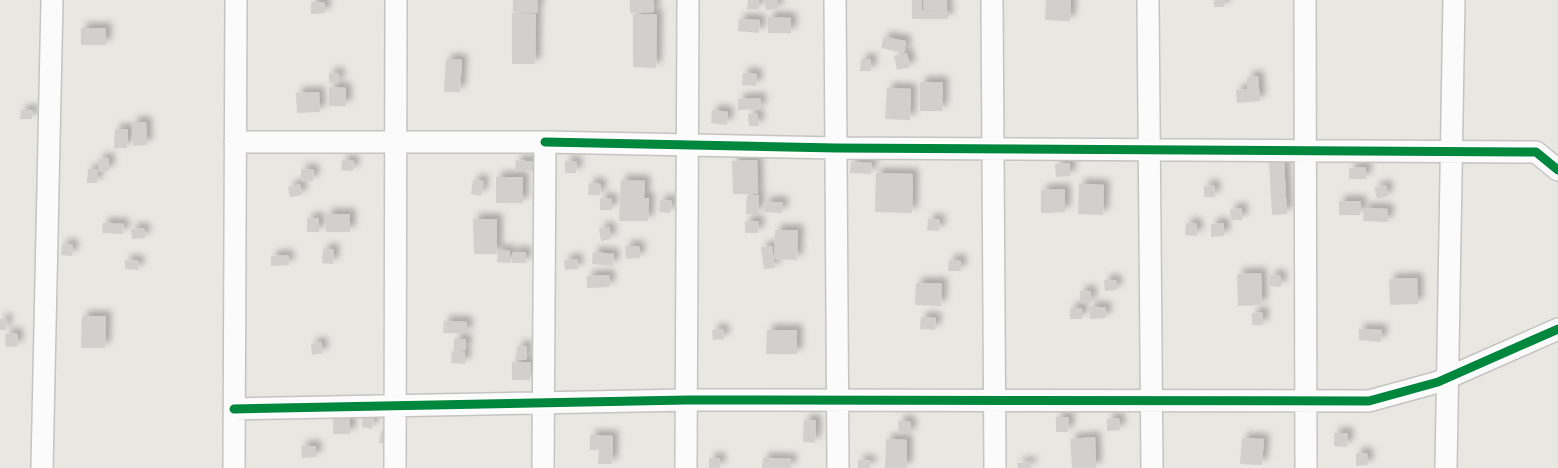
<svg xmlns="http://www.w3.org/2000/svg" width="1558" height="468" viewBox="0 0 1558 468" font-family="'Work Sans',sans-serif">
  <defs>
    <filter id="shadow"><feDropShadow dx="5.5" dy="-5.5" stdDeviation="3" flood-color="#0004"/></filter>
  </defs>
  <rect width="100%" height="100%" fill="#e8e7e2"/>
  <path fill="#d1d0cd" filter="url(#shadow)" d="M513 0H538L537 13 513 12Z
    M630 0H654V12L630 13Z
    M748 0H759V9H747Z
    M765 0H777L778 9 766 10Z
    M912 0H922L921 10 948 11V19H912Z
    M924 0H947V10L923 9Z
    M1046 0H1071L1070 21 1045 20Z
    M1214 0H1225L1224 7H1214Z
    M311 2H325V13L311 14Z
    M512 13 536 14 535 64H512Z
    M633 14H657L656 68 633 67Z
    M768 17 791 18V33H768Z
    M739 19 760 20 759 33 738 31Z
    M81 28H106V45H81Z
    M884 37 906 41 904 53 881 48Z
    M907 53 910 67 897 70 894 56Z
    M446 59 462 60 460 92H444Z
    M861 59H871V71H860Z
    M329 73H339V83H329Z
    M743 73 757 74 756 86 742 85Z
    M1258 76 1260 101 1237 103 1236 90 1247 89V77Z
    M920 82H943L942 111H920Z
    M329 87 346 88V106H329Z
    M887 88 911 89 910 120 885 119Z
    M319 92 320 112 297 113 296 93Z
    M760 98 761 109 738 110V99Z
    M21 110H33L32 119H20Z
    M712 110 728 112 727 125 711 123Z
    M757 113 759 126H749L748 114Z
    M132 122H146L147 145 133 146Z
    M115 129H128L127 148H114Z
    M109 158V171L99 172 98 159Z
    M342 160 354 161 353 171 341 170Z
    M516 160 535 162V172L515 170Z
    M757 160 758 194H733L732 161Z
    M565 161 577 162 576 173H565Z
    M1269 161H1284L1287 214 1272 215Z
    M851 162 872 163 871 174 850 173Z
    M1070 163V176L1056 177 1055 164Z
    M1366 167V179H1349V168Z
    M88 169 98 170 97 183H87Z
    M301 169 314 170 313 181H301Z
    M876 173 913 174 912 213 875 212Z
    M496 177H523V203H496Z
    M473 180 484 181 481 196 471 194Z
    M621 180 645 181 644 198H649L648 221H619Z
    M589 183 601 184 600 195H588Z
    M300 184 302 195 290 197 288 187Z
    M1079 184 1104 185 1103 215 1078 214Z
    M1214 185 1215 197H1204V186Z
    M1386 185 1388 196 1377 199 1374 188Z
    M1065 189V212L1041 213V190Z
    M747 195H759L758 214H746Z
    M600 198 612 199V210H600Z
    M660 200 672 201 670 213 659 212Z
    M1339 201H1361L1360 215H1339Z
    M765 202H783L782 213 764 212Z
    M1242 208V220H1231L1230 209Z
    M1364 208 1388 209V222L1363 221Z
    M326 214H350V232H326Z
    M307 218H319V232H307Z
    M473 219H497V254H474Z
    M928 219 940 220 939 231 927 230Z
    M745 221H759L758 233H745Z
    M103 223 124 224 123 234 102 233Z
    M1186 223 1197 224V236L1185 235Z
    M1224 223V236L1211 237V224Z
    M609 227 611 239 601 241 599 228Z
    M144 228 145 238 132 239 131 229Z
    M775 230H798L797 260 774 259Z
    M62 244 73 245 72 256 61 255Z
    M625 246H639L640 258 626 259Z
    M772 246 775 268 764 269 761 247Z
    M323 249H334L333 264 322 263Z
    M498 250 510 251V263L497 262Z
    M512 252H526V263H512Z
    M593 252 614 254 613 266 592 264Z
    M288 255 289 265 271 266V256Z
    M577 259 578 269 565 270 564 260Z
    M125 260 139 261 138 270 125 269Z
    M949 260H961V271H948Z
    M1261 273 1262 305 1238 306 1237 274Z
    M609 275 610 287 587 288V276Z
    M1270 275 1281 276V287L1270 286Z
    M1417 278 1418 304 1390 305 1389 279Z
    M1104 280H1116L1117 290 1105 291Z
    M916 283H942L941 306 915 305Z
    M1080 291H1091V303H1080Z
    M1089 307H1106V318L1090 319Z
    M1070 308H1082V319H1070Z
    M1263 312V325H1252V313Z
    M82 316H106L105 348H81Z
    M921 317 936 318 935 330 920 329Z
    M0 319H7L6 330H0Z
    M444 321 467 322V333H443Z
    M723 329 724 339 713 340 712 330Z
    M1359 329 1382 330 1381 342 1359 340Z
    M767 330H797V354H766Z
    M17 333 18 346 6 347 5 334Z
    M454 339H466V350L454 351Z
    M321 342 323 353 312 355 311 344Z
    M517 346H527L526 360H516Z
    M452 351 465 352V364L451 363Z
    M512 362H531L530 380H512Z
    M333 411H350V434H333Z
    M363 414 374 416 372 429 362 427Z
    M1056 417H1069L1068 432H1056Z
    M1119 418 1120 430 1107 431V419Z
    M804 420H816L815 443 803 442Z
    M898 421H910L911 434H899Z
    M381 431 390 432 388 444 379 443Z
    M1334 433H1348L1347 447 1334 446Z
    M590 435 613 436 612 464H598L599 450H590Z
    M1095 437 1096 468H1072L1070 439Z
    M1242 438 1264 439 1262 465 1240 464Z
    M886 439 907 440V468H885Z
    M301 446H316V457L302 458Z
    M1356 453H1367L1368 465 1356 466Z
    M709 458H720V468H709Z
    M763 458 791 459V468H762Z
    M858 460 871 461 870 468H858Z
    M1031 462V468H1018L1017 463Z"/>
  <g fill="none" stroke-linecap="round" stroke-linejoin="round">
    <g stroke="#c4c4c3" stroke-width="24">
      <path id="street" d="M835 0 838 468
        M992 0 995 468
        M1148 0 1152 468
        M1305 0 1306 468
        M235 142H545L543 468
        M545 142 836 148 1536 152 1558 170
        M234 409 687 400 1369 401 1438 382 1558 329
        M42 468 52 0
        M234 468 236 0
        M395 468 396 0
        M686 468 688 0
        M1446 468 1454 0"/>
    </g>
    <use href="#street" stroke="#fcfbfb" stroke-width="21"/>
    <g stroke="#fff" stroke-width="13">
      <path id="cycleway" d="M545 142 836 148 1536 152 1558 170
        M234 409 687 400 1369 401 1438 382 1558 329"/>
    </g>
    <use href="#cycleway" stroke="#00873e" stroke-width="9"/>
  </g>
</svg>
